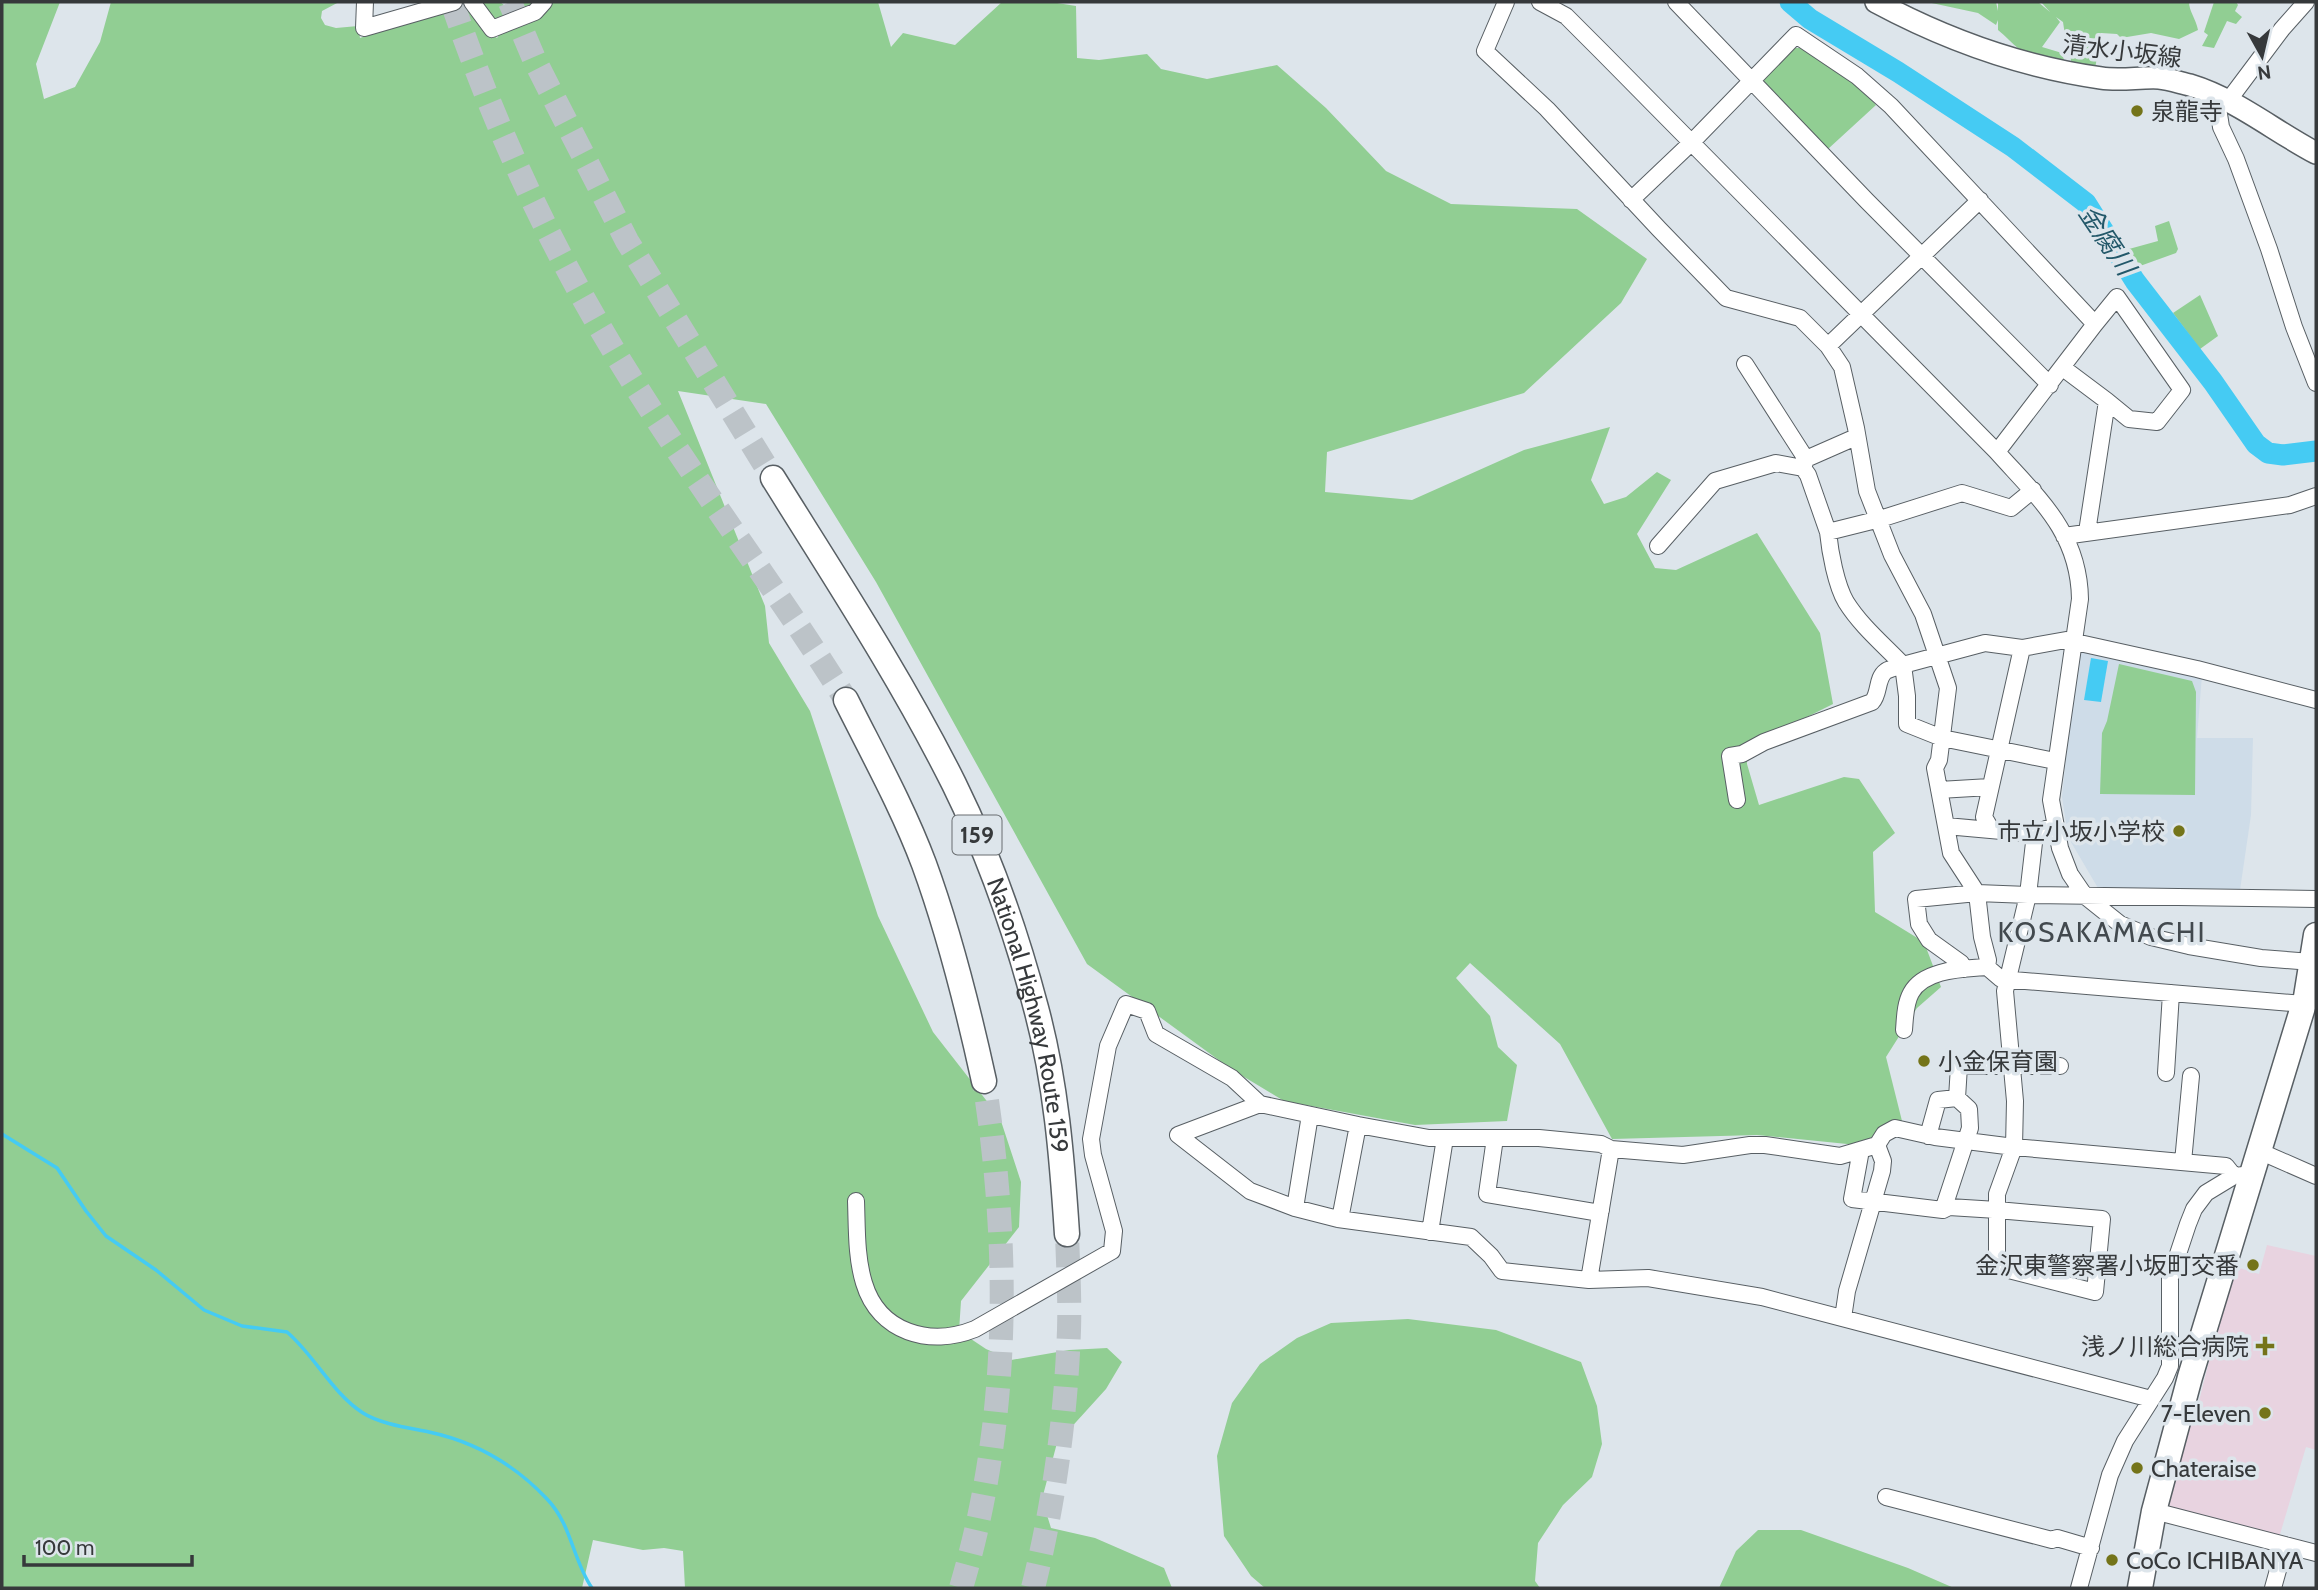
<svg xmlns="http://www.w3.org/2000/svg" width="2318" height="1590" viewBox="0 0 2318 1590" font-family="Cabin,'Noto Sans JP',sans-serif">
  <rect width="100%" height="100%" fill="#dde5eb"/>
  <path fill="#cedce8" d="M2081 650 2202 675 2197 738H2253L2251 815 2240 890 2098 888 2068 837 2062 797 2071 709Z"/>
  <path fill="#e8d3e0" d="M2267 1245 2316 1256V1450L2306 1447 2278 1541 2165 1510 2179 1447 2195 1417 2233 1266 2259 1274Z"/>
  <path fill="#91ce93" d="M2 2H60L36 64 44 99 75 87 100 42 111 2H339L322 11 321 18 325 25 336 28 358 26 360 38 417 17 457 11 467 7 487 31 497 38 502 31 549 2H878L891 47 903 33 955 45 1002 2H1051L1076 6 1077 58 1099 60 1147 54 1161 69 1207 79 1277 65 1326 108 1386 171 1451 204 1577 209 1647 259 1621 303 1524 393 1327 452 1325 492 1412 500 1524 450 1610 427 1591 480 1604 504 1626 497 1657 472 1671 480 1637 534 1655 568 1676 570 1757 533 1820 633 1833 704 1747 747V764L1759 805 1844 777 1859 779 1895 833 1873 852 1875 912 1924 942 1941 987 1917 1008 1886 1057 1902 1121 1857 1145 1757 1135 1612 1139 1560 1044 1470 963 1456 978 1490 1016 1498 1047 1517 1065 1507 1121 1415 1125 1284 1101 1231 1069 1087 964 876 582 766 404 678 391 765 606 769 643 810 711 878 916 933 1032 1000 1118 1021 1182 1019 1227 961 1301 959 1331 986 1349 1011 1360 1069 1350 1107 1348 1122 1362 1106 1389 1057 1443 1042 1499 1051 1528 1095 1538 1164 1568 1172 1588H685L683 1551 664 1548 643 1550 593 1540 582 1588H2Z
    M478 2H500L508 8H516L520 2H538L535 5 494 21Z
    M1927 2H1996L1998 11V2H2038L2050 12 2041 2H2189C2189 11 2196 19 2198 30L2179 39 2151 33 2121 38 2117 34 2101 33 2095 69H2072C2071 52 2065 38 2063 22L2056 17 2060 22 2042 47 2062 53 2066 67C2048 63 2034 60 2019 49 2011 43 2006 36 1998 30V20L1996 25 1978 13Z
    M2214 2H2236L2238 5 2235 11 2242 17 2236 24 2227 21 2214 48 2202 46 2208 35 2204 32Z
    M1794 48H1800L1857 83 1876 105 1828 149 1765 84 1763 77Z
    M2169 221 2178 249 2176 253 2140 266 2129 249 2158 241 2155 226Z
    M2200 295 2218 336 2200 349 2173 313Z
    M2119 664 2192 681 2196 692 2195 795 2100 794 2102 733 2107 721Z
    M1408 1319 1496 1330 1581 1362 1597 1406 1602 1444 1592 1477 1563 1505 1538 1543 1535 1581 1540 1588H1265L1251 1576 1224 1536 1217 1456 1232 1403 1260 1364 1297 1338 1331 1323Z
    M1758 1530H1801L1908 1568 1954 1588H1719L1736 1551Z"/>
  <path fill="#45cbf3" d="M2091 658 2108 661 2101 702 2084 700Z"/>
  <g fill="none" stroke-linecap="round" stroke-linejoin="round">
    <path stroke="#45cbf3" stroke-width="3.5" d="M2 1134 57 1168 86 1211 106 1236 156 1270 204 1310 242 1326 287 1332C315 1356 332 1393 363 1413 380 1424 410 1428 429 1432 476 1442 515 1465 547 1499 572 1525 573 1561 592 1588"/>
    <path stroke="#45cbf3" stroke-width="21" d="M1790 2 1810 19 1898 72 2013 147 2086 203 2135 281 2213 382 2256 444 2268 453 2283 455 2316 451"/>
    <path stroke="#bcc3c8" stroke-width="24" stroke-dasharray="24 12" stroke-linecap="butt" d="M452 2C490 114 539 222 598 324 673 454 767 573 846 700
      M510 2 535 61 627 241 773 478
      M961 1588C1010 1423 1011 1250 984 1081
      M1033 1588C1054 1504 1066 1416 1069 1330 1070 1298 1068 1266 1067 1234"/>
    <g stroke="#585f64" stroke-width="18">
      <path id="minor" d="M365 2 364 28 454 2
        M472 2 492 29 535 12 544 2
        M1506 2 1485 51 1547 109 1659 229 1726 298 1800 318 1828 346 1842 367 1856 428 1867 491 1892 555 1923 614 1948 688 1939 760 1935 768 1951 853 1977 893 2028 895 2316 899
        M1540 2 1566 16 1601 51 1997 452C2038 498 2079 532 2080 599L2051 800 2060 848 2070 874 2085 896 2120 924 2151 937 2189 946 2261 958 2312 962
        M1676 2 1867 201 2050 385
        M2216 95 2221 127 2236 159 2269 249 2294 327 2316 383
        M2228 101 2282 29 2306 2
        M1631 200 1691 143 1796 35 1857 76 1891 106 2095 324 1997 452
        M2095 324 2117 297 2182 390 2157 422 2129 419 2107 401
        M1828 346 1980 200
        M1745 364 1806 459
        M2063 368 2107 401 2087 532
        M2033 490 2011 508 1962 493 1880 519 1828 532C1830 552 1836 585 1846 602 1861 626 1884 645 1903 665L1985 643 2022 648 2066 640 2197 669 2316 700
        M1828 532 1808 475 1803 468 1806 459 1856 437
        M2064 536 2290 505 2316 496
        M1658 546 1715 481 1776 463 1803 468
        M1939 790 1990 787
        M1737 800 1730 756 1742 754 1764 742 1872 702C1880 694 1876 678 1886 671 1891 668 1898 667 1903 665L1907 696V724L1942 738 2055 761
        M1946 826 2035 834
        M1991 829 1984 817 2022 648
        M1964 969 1961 963 1929 940 1919 924 1916 899 1977 893 1982 937 1988 960 1987 967
        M1904 1030C1905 1018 1905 1004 1911 993 1924 969 1963 969 1987 967L2001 979 2304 1004
        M2166 1073 2171 993
        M1260 1104 1178 1135 1250 1191 1295 1208 1338 1219 1471 1237 1491 1256 1502 1271 1589 1280 1648 1278 1762 1297 2151 1399
        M1928 1136 1938 1100 1957 1098
        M1495 1138 1487 1194 1594 1212 1601 1210
        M1861 1150 1852 1199 1943 1210 1949 1207 1997 1210 2102 1219 2095 1292 1997 1267V1194L2014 1147 2015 1101 2005 991 2028 895 2035 834 2055 825
        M2259 1151 2316 1176
        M2183 1162 2191 1076
        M856 1201C857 1228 856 1257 864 1283 879 1333 930 1347 975 1329L1112 1251 1114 1231 1093 1155 1091 1139 1108 1046 1126 1004 1147 1011 1156 1034 1232 1078 1260 1104 1358 1125
        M1295 1208 1310 1115
        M1943 1210 1970 1128 1969 1109 1957 1098 1959 1066H2060
        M1338 1219 1341 1214 1358 1125 1429 1138H1539L1601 1144 1611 1149 1683 1155 1750 1145H1765L1840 1156 1877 1145 1884 1134 1895 1128 1935 1137 2014 1147 2226 1166 2234 1176
        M1430 1232 1445 1138
        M1589 1280 1611 1149
        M1843 1318 1847 1291 1882 1171 1883 1161 1877 1145
        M1886 1497 2052 1540 2057 1538 2091 1548
        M2154 1511 2316 1553
        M2079 1588 2110 1475 2125 1441 2165 1378 2170 1366V1278L2188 1224 2194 1209 2206 1193 2234 1176 2244 1175
        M2273 1588 2285 1545"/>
    </g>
    <g stroke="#585f64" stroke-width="24">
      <path id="major" d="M1876 2C1945 39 2023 67 2101 78 2120 81 2140 77 2159 78 2169 79 2181 83 2190 85 2236 99 2274 131 2316 153"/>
    </g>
    <g stroke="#585f64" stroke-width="27">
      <g id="highway">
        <path id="s1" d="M773 478C836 579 901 678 954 784 989 855 1016 932 1036 1008 1056 1082 1062 1158 1067 1234"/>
        <path d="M846 700C873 754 903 808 924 864 950 935 968 1008 984 1081"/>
        <path d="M2140 1588 2154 1511 2190 1377 2306 997 2316 935"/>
      </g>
    </g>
    <use href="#minor" stroke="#fff" stroke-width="16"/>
    <use href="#major" stroke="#fff" stroke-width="21"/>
    <use href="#highway" stroke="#fff" stroke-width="24"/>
  </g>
  <g fill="#747419" stroke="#dde5eb" stroke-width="2.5">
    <circle cx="2137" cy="111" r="7"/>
    <circle cx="2179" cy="831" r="7"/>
    <circle cx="1924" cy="1061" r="7"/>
    <circle cx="2253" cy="1265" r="7"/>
    <path d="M2261.5 1335.5h7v7h7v7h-7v7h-7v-7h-7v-7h7z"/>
    <circle cx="2265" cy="1413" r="7"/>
    <circle cx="2137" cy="1468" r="7"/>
    <circle cx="2112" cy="1560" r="7"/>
  </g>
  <g text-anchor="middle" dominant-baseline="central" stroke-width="7" stroke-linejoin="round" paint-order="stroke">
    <rect fill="#dde5eb" stroke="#686d70" stroke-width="2" x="952.5" y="815.5" width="49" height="39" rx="5"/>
    <g font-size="23" font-weight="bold" fill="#36393b">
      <text x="977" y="835">159</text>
    </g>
    <g font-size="24" fill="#36393b" stroke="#dde5eb">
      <text transform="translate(2122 51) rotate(7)">清水小坂線</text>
      <text stroke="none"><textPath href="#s1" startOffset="600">National Highway Route 159</textPath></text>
    </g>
    <g font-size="24" fill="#36393b" stroke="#dde5eb" text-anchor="start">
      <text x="2151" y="111">泉龍寺</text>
      <text x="2165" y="831" text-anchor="end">市立小坂小学校</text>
      <text x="1938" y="1061">小金保育園</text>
      <text x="2239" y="1265" text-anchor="end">金沢東警察署小坂町交番</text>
      <text x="2249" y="1346" text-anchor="end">浅ノ川総合病院</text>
      <text x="2251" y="1413" text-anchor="end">7-Eleven</text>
      <text x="2151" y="1468">Chateraise</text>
      <text x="2126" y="1560">CoCo ICHIBANYA</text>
    </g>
    <g font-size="26" font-style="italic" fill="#235869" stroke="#dde5eb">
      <text transform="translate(2107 240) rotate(56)">金腐川</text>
    </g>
    <g font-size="28" letter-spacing="2" fill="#42494e" stroke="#dde5eb">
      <text x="2102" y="932">KOSAKAMACHI</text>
    </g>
  </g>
  <rect width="2318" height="1590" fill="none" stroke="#36393b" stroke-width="7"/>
  <g transform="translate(2262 56) rotate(172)" stroke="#dde5eb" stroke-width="5" paint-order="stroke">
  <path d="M0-5L12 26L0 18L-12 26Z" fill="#36393b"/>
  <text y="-10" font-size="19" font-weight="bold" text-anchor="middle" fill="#36393b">N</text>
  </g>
  <path d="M24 1555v10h168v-10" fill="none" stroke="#36393b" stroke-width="3.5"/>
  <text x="35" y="1555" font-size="21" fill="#36393b" stroke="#dde5eb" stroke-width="5" paint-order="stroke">100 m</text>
</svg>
